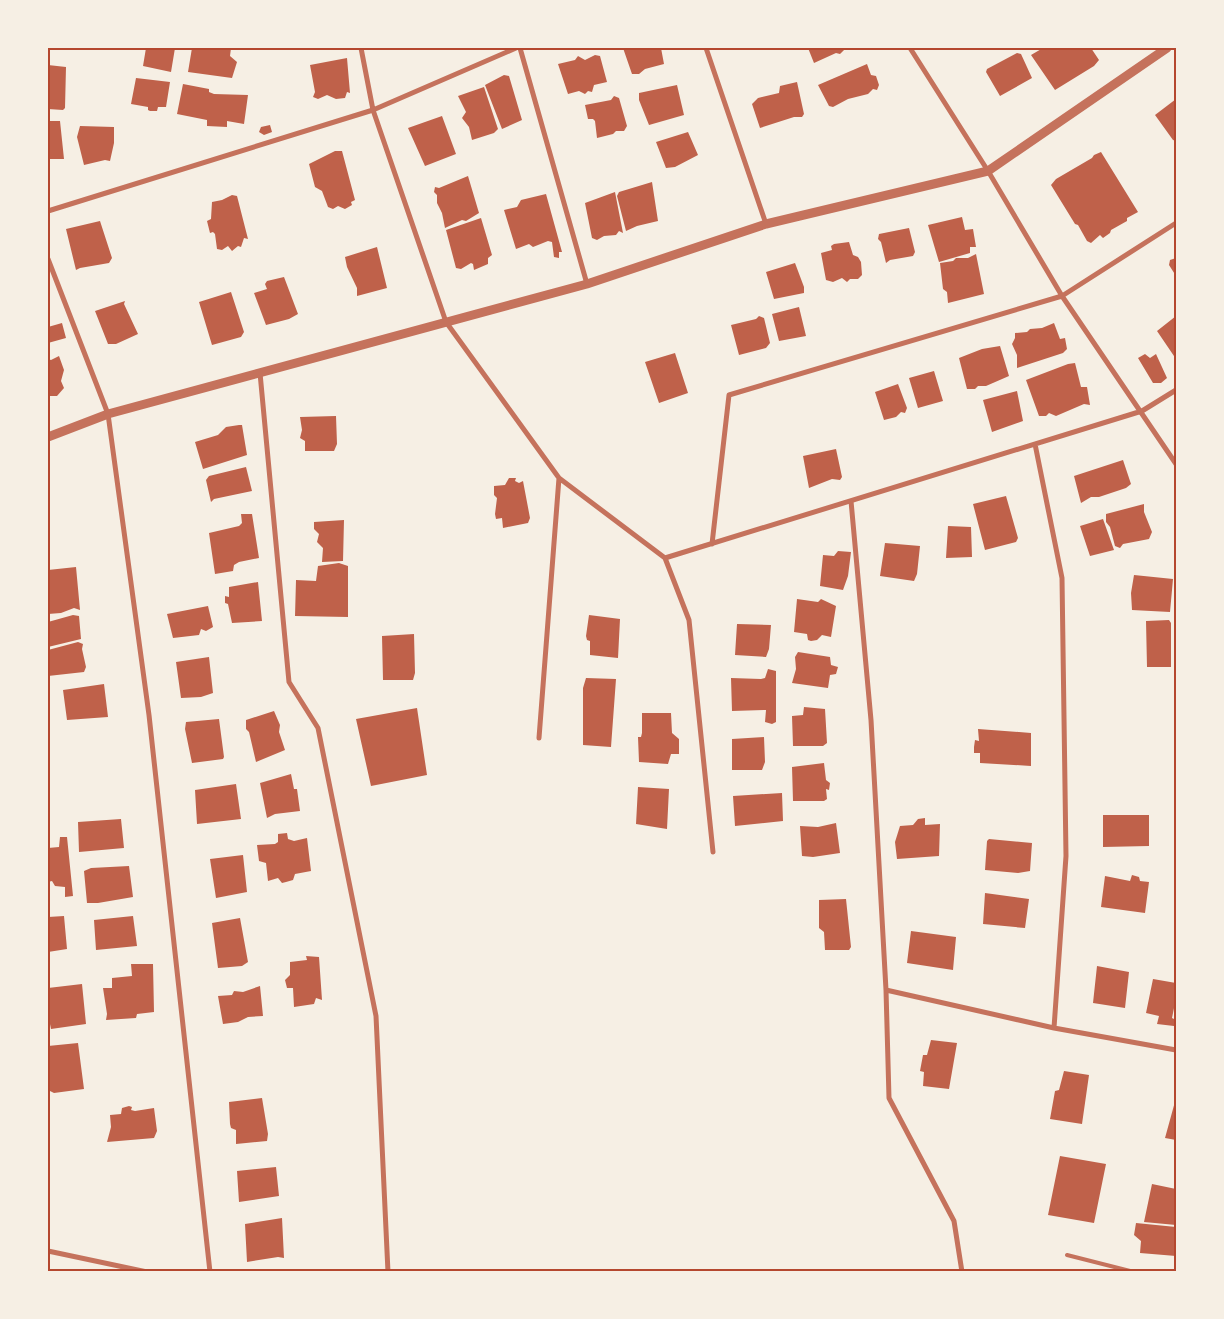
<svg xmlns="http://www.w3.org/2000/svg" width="1224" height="1319" viewBox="0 0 1224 1319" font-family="'Nunito Sans',sans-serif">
  <rect width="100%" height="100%" fill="#f6efe4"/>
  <path fill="#bf614a" d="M146 48H175L171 72 143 66Z
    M192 48H231L230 56 237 62 232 78 188 72Z
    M623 48H661L664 64 645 69 639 74H632Z
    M808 48H850L849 50 845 49 840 54 836 53 814 63Z
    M1043 48H1091L1099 60 1094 66 1055 90 1031 55Z
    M1017 53 1021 54 1032 78 1000 96 986 72 987 69Z
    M595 55 600 56 607 82 594 85 592 92 588 91 585 94 579 91 568 94 558 64 575 60 578 56 585 60Z
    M347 58 350 93 347 92 345 98 336 99 327 95 318 99 313 97 315 92 310 65Z
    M867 64 871 75 876 76 879 85 877 90 873 89 868 94 848 99 833 107 829 106 818 85Z
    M48 65 66 67 65 108 63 110 48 109Z
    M504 75 509 76 522 120 502 129 485 85Z
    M136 78 170 82 166 107H158L157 111H150L148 110V107L131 104Z
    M797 82 804 114 802 117H794L760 128 752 104 758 98 779 93 780 86Z
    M183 84 209 89V92L214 94 248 95 244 124 227 121V127L207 126V120L177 114Z
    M677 85 684 115 649 125 639 100V93Z
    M484 87 498 129 494 133 472 140 469 127 462 118 466 112 458 96Z
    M614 96 619 98 627 126 624 131H616L613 134 597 138 595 121 593 119H588L585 105 611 100Z
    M1176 99V141L1173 140 1155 115Z
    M442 116 456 154 425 166 408 128Z
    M48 121H60L64 159H48Z
    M270 125 272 132 264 135 259 132 261 127Z
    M80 126 114 127V143L110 161 105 160 84 165 77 137Z
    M688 132 698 155 675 167 666 168 656 142Z
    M335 151H342L355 200 351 202 352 205 345 209 338 206 333 209 328 207 322 191 315 187 309 164Z
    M1101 152 1138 212 1127 218V221L1111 230 1110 233 1103 238 1100 235 1091 243 1087 241 1078 225 1075 224 1051 185 1056 179 1092 158 1094 155Z
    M468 176 479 213 466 221 462 220 445 228 442 213 437 203V195L434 192 435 187 439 188Z
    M652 182 658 221 637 226 626 231 617 196 619 192Z
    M615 192 623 233 619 231 616 235 604 236 597 240 592 238 585 203Z
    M546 194 562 252H559V258L554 257 552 242 548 241 533 247 529 244 516 249 504 210 517 207 521 200Z
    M232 195 237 196 248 239 244 238 241 247 238 246 232 251 228 246 222 250 217 249 215 234 213 232 210 233 207 221 211 219 212 202 222 200Z
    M962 217 965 230 973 229 976 247H970V253L939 262 928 225Z
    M481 218 492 255 488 258V264L474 270 473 264 471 263 461 269 456 268 446 230Z
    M100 221 112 258 109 263 80 268 76 270 66 229Z
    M909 228 915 252 913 256 890 260 886 263 881 242 878 239 879 234Z
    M849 242 853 255 858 257 861 262 862 275 858 279H850L847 282 842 278 833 282 826 280 821 253 832 250 831 246 834 244Z
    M377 247 387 288 357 296V288L347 267 345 257Z
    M976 254 984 294 948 303 947 292 943 289 940 263 953 261 956 258H968Z
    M1176 258V276L1169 265 1170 260Z
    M795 263 804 287V293L774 299 766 272Z
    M284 277 298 314 289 319 266 325 254 293 267 289 265 284 267 281Z
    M231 292 244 332 241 337 212 345 199 302Z
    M125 301 124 304 138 334 116 344H108L95 311Z
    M799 307 806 336 779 341 772 314Z
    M759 316 764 318 770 343 766 348 739 355 731 325 756 319Z
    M1176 316V359L1157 331Z
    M62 323 66 338 48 343V327Z
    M1054 323 1060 339 1065 338 1067 349 1063 353 1017 368V355L1012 344 1015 338V333L1027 332 1030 329 1042 328Z
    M1000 346 1009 376 986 386H978L975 389H967L959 358 982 349Z
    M675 353 688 393 659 403 645 362Z
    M1145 354 1150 358 1156 354 1167 378 1161 383H1153L1138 358Z
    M59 356 64 370 61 381 64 388 57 396H48V359L51 360Z
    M1075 363 1081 387H1087L1090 405 1084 404 1056 416 1049 413 1046 416H1039L1026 380 1068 364Z
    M934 371 943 401 918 408 909 378Z
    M898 384 907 408 905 413 901 412 896 417 884 420 875 392Z
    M1017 391 1023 421 992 432 983 400Z
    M336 416 337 444 334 451H305V441L300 438 302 430 300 417Z
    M239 425H242L247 455 203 469 195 442 218 435 226 427Z
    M836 449 842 477 840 480 832 479 809 488 803 456Z
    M1123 460 1131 484 1126 488 1099 497H1091L1081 503 1074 476Z
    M246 467 252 491 214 499 211 502 206 480 209 476Z
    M509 478H516L515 481 519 483 523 481 530 518 528 523 503 528 502 518 496 519 495 514 497 498 494 495V486L505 485Z
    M1006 496 1018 538 1016 542 985 550 973 504Z
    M1144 504V512L1152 532 1149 539 1123 544 1120 548 1115 546 1110 527 1106 522V514Z
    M241 514H252L259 558 239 562 234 565 233 571 215 574 209 533 239 526 242 523Z
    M1103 519 1114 550 1090 556 1080 526Z
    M344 520 343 561 322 562 323 548 317 542 319 534 314 529V522Z
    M948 526 971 527 972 557 946 558Z
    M885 543 920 546 917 574 914 581 880 576Z
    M838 551 851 552 848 576 843 590 820 586 823 555 834 556Z
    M339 563 348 566V617L295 616 296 580 316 581 318 566Z
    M76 567 80 610 74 608 61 613 48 614V570Z
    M1134 575 1173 579 1170 612 1132 610 1131 593Z
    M258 582 262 621 232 623 228 604 225 603V596L229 597V587Z
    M797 599 818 602 821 599 836 606 831 637 822 635 817 640 811 641 808 640 807 634 794 632Z
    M208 606 213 627 206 631 201 629 199 635 173 638 167 614Z
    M73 615 79 616 81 639 48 647V622Z
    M589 615 620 619 618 658 590 655V641L587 640 586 636Z
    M1169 620 1171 623V667H1147L1146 621Z
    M737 624 771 625 769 649 766 657 735 655Z
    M414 634 415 673 413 680H383L382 636Z
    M78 642 83 644 82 649 86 667 84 672 48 676V650Z
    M798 652 830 657 831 665 838 667 836 674 830 675 828 688 792 683 796 669 795 657Z
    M209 657 213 693 201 697 181 698 176 662Z
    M768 669 776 671V722L772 724 765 722 766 710 732 711 731 678 761 679 765 678Z
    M586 678 616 679 611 747 583 745V688Z
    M104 684 108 717 67 720 63 690Z
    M804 707 825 709 827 743 823 746H793L792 716 803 715Z
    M417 708 427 775 371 786 356 719Z
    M274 711 280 725 279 732 285 750 256 762 249 732 246 729V720Z
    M642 713H671L672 733 679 739V754H671L668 764 639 762 638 737H641L642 733Z
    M219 719 224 757 223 759 192 763 185 729 186 722Z
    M978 729 1031 733V766L980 763V753H974V747L975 740 979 741Z
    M764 737 765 762 762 770H732V739Z
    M824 763 826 780 830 783 829 790 826 789 827 799 824 801H793L792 767Z
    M291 774 294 789H297L300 811 275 814 267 818 260 783Z
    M236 784 241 819 197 824 195 790Z
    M638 787 669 789 667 829 636 824Z
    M782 793 783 821 735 826 733 796Z
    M1103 815H1149V846L1103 847Z
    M925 818V825L940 824 939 856 897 859 895 842 900 826 913 825 918 819Z
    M121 819 124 848 79 852 78 822Z
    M836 823 840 853 813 857 802 856 800 826 818 827Z
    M287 833 288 839 294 841 307 838 311 871 295 874 293 880 286 882 282 883 278 878 268 881 266 863 259 861 257 845 275 844 278 842V834Z
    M60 837H67L73 896 65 897V887L55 886 52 881 48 882V848L59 847Z
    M989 839 1032 843 1030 871 1018 873 985 870 987 841Z
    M243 855 247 892 216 898 210 859Z
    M129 866 133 897 98 903H87L84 871 91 868Z
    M1132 875 1139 877 1140 881 1149 882 1145 913 1101 907 1105 876 1130 881Z
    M985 893 1029 899 1025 928 983 924Z
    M846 899 851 947 849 950H825L824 932 819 928V900Z
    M64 916 67 949 48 952V917Z
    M133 916 137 946 96 950 94 920Z
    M240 918 248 962 242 966 218 968 212 923Z
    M911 931 956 937 953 970 907 963Z
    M306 956 319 957 322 1000 316 998 314 1004 294 1007 293 988H287L285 980 290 975V962L307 960Z
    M131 964H153L154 1012 137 1014 136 1018 106 1020 107 1014 103 988H112V978L132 976Z
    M1097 966 1129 972 1125 1008 1093 1003Z
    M1153 979 1176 983V998L1172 1018 1174 1019V1026L1157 1024 1159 1016 1146 1013Z
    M82 984 86 1024 51 1029 48 1014V988Z
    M260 986 263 1016 248 1017 238 1022 223 1024 218 996 232 995 234 991 243 992Z
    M931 1040 957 1043 949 1089 923 1086 924 1072 920 1071 923 1055H927Z
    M78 1043 84 1089 54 1093 48 1090V1046Z
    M1064 1071 1089 1075 1082 1124 1050 1119 1055 1091 1059 1090Z
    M262 1098 268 1134 267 1141 236 1144V1130L231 1128 230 1124 229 1102Z
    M1176 1098V1140L1165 1138Z
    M129 1106 132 1107 131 1110 135 1111 154 1108 157 1131 154 1138 107 1142 111 1127 110 1115 121 1114 122 1108Z
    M1060 1156 1106 1164 1094 1223 1048 1215Z
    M276 1167 279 1196 239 1202 237 1171Z
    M1152 1184 1176 1189V1225L1144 1222Z
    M282 1218 284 1258 278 1257 247 1262 245 1224Z
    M1136 1223 1176 1227V1256L1140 1253 1141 1241 1134 1235Z"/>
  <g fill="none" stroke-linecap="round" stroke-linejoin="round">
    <path stroke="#c5725c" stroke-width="4" d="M1067 1255 1134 1272"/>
    <path stroke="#c5725c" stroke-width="5" d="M361 48 373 110 446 322 559 478 665 558 1142 411 1176 390
      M520 48 587 284
      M706 48 766 224
      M910 48 988 171 1062 296 1176 464
      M48 211 373 110 516 48
      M48 259 108 414 149 715 210 1272
      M260 373 289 682 318 728 376 1016 388 1272
      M1035 444 1062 578 1066 856 1054 1028
      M851 501 871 720 886 990 1054 1028 1176 1050
      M712 544 729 395 1062 296 1176 223
      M665 558 689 620 713 852
      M539 738 559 478
      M886 990 889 1098 954 1221 962 1272
      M48 1251 147 1272"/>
    <path stroke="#c5725c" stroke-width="9" d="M48 437 108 414 587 284 766 224 988 171 1167 48"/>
  </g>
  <rect width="1224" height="1319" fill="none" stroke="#f6efe4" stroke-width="98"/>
  <rect x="49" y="49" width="1126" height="1221" fill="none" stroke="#b5482f" stroke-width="2"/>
</svg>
